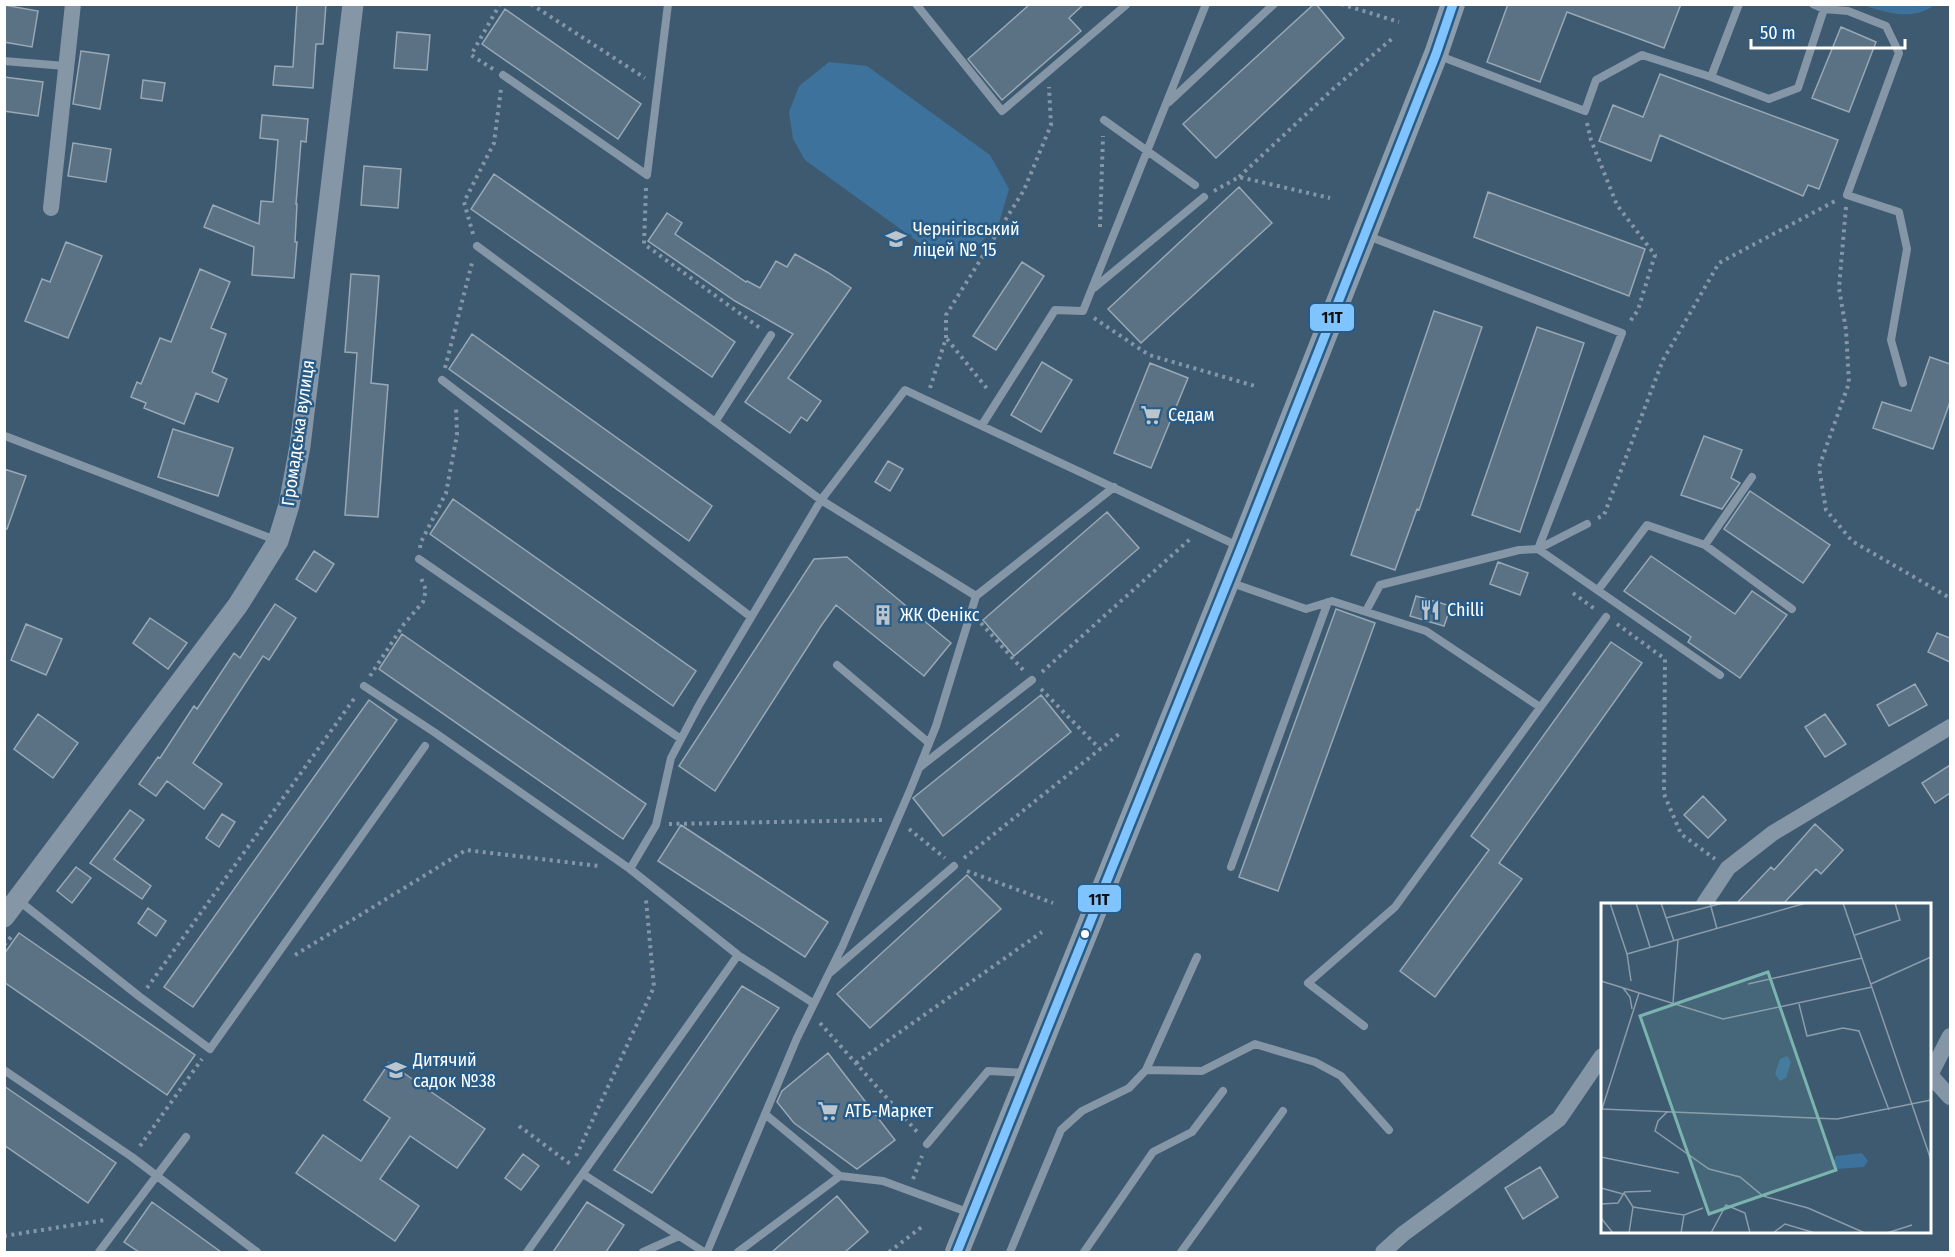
<svg xmlns="http://www.w3.org/2000/svg" width="1955" height="1257" viewBox="0 0 1955 1257" font-family="'Fira Sans Condensed',sans-serif">
  <rect width="100%" height="100%" fill="#3e5a71"/>
  <path fill="#3d729c" d="M1862 5H1934C1912 22 1886 12 1862 5Z
    M829 62 867 66 990 155 1009 189 998 226 978 245 951 252 928 249 805 160 793 139 789 112 799 86Z"/>
  <path fill="#5b7184" stroke="#98a8b5" stroke-width="1.5" d="M297 4H326L323 44H316L313 88 273 85 275 66 293 67Z
    M1030 4H1084L1069 18 1081 31 1002 100 968 59Z
    M1314 4H1316L1344 38 1216 158 1183 124Z
    M1508 4H1681L1664 48 1567 12 1540 82 1487 62Z
    M4 5 38 11 32 47 4 42Z
    M505 9 641 104 618 139 482 44Z
    M1841 27 1876 42 1849 112 1812 98Z
    M397 32 430 35 427 70 394 68Z
    M81 51 109 55 100 109 73 104Z
    M1660 74 1838 140 1819 189 1808 185 1803 196 1660 135 1651 161 1599 141 1613 105 1643 117Z
    M4 77 43 82 38 116 4 111Z
    M143 80 165 83 162 101 141 98Z
    M262 115 308 119 306 142 301 141 296 204H297L295 242H297L294 278 252 275 254 247 204 227 213 205 259 224 261 201 273 202 278 140 260 138Z
    M73 143 111 149 106 182 68 176Z
    M364 166 401 169 398 208 361 205Z
    M494 174 735 342 712 377 471 209Z
    M1239 187 1272 223 1141 343 1108 309Z
    M1488 192 1645 249 1629 296 1474 237Z
    M667 213 682 223 675 234 746 282 747 281 760 288 776 261 787 267 795 254 827 272 851 288 788 378 821 401 807 421 801 417 790 433 745 402 793 334 735 301 648 241Z
    M66 242 102 256 68 338 25 321 42 279 50 282Z
    M1022 262 1044 276 996 350 973 336Z
    M200 269 230 282 211 328 226 334 212 372 227 379 218 402 196 393 184 424 144 408 146 403 131 397 137 382 141 384 160 338 171 342Z
    M351 274 379 276 371 383 388 385 378 517 345 515 357 353 345 352Z
    M1434 311 1482 327 1419 510 1417 509 1395 570 1351 555Z
    M1537 327 1584 343 1520 532 1472 515Z
    M472 334 712 506 689 541 449 369Z
    M1930 357 1950 364V402L1933 449 1873 428 1882 402 1911 411Z
    M1042 362 1072 380 1041 432 1011 415Z
    M1150 363 1188 378 1151 468 1114 453Z
    M173 429 233 448 218 496 158 477Z
    M1704 436 1742 450 1731 478 1740 483 1722 509 1681 495Z
    M888 461 903 469 890 491 875 482Z
    M4 469 26 476 7 529H4Z
    M1750 491 1830 545 1803 583 1724 529Z
    M453 499 696 671 673 706 430 534Z
    M1107 512 1139 548 1014 656 983 620Z
    M314 551 334 564 316 592 296 579Z
    M1651 556 1735 614 1752 591 1787 615 1740 678 1688 642 1691 637 1624 591Z
    M847 557 951 643 924 676 836 605 821 626 715 791 679 766 814 559Z
    M1498 562 1528 573 1520 595 1490 584Z
    M1416 596 1451 606 1444 626 1410 616Z
    M275 604 296 618 269 660 263 656 193 763 222 784 204 809 167 781 156 796 139 784 158 757 160 758 194 706 197 709 234 653 240 658Z
    M1336 609 1375 623 1278 891 1239 877Z
    M150 618 187 643 168 669 133 643Z
    M26 624 62 639 46 675 11 660Z
    M1937 633 1950 638V662L1928 652Z
    M402 634 646 804 623 839 379 669Z
    M1611 642 1642 663 1499 863 1522 879 1435 997 1400 971 1489 850 1471 836Z
    M1915 684 1927 705 1889 726 1877 705Z
    M1041 695 1071 732 943 836 913 798Z
    M369 700 397 720 193 1007 164 987Z
    M38 714 78 743 53 778 14 749Z
    M1825 714 1846 744 1825 757 1805 727Z
    M1950 765V793L1935 803 1922 783Z
    M1703 796 1726 820 1708 838 1684 815Z
    M130 810 144 820 114 859 151 886 142 899 90 863Z
    M222 814 235 822 219 847 206 838Z
    M1815 824 1843 850 1821 874 1816 869 1783 904H1736L1771 867 1774 870Z
    M681 825 828 922 805 957 658 861Z
    M76 867 91 878 72 903 57 891Z
    M967 875 1001 909 870 1028 837 994Z
    M148 908 166 921 156 936 138 923Z
    M19 933 195 1055 167 1095 4 982V954Z
    M742 986 779 1008 652 1193 614 1170Z
    M828 1053 895 1140 857 1169 794 1123 777 1102 782 1091Z
    M389 1063 485 1129 457 1168 410 1136 380 1179 419 1206 395 1241 296 1173 323 1135 361 1161 390 1118 364 1100Z
    M4 1086 116 1163 88 1203 4 1145Z
    M523 1154 539 1166 521 1190 505 1178Z
    M1540 1167 1558 1197 1523 1219 1505 1188Z
    M837 1196 868 1232 845 1252H772Z
    M152 1202 221 1252H139L124 1242Z
    M587 1202 624 1225 606 1252H553Z"/>
  <g fill="none" stroke-linecap="round" stroke-linejoin="round">
    <path stroke="#8596a7" stroke-width="4" stroke-dasharray="3 4.5" stroke-linecap="butt" d="M531 4 645 78
      M1341 4 1399 22
      M493 69 471 55 500 4
      M1587 123 1591 140 1617 205 1655 255 1638 310 1629 323
      M1239 177 1333 89 1394 37
      M646 188 644 244 760 328
      M1214 191 1239 177 1330 198
      M1846 207 1839 288 1846 330 1849 383 1819 467 1826 510 1852 541 1950 598
      M1100 227 1103 136
      M473 234 464 202 494 143 501 89
      M1094 318 1149 355 1255 386
      M947 339 989 391
      M445 368 473 259
      M930 388 946 338V315L1024 190 1051 125 1049 87
      M1598 518 1604 515 1663 360 1719 263 1837 200
      M420 548 421 542 446 493 457 435 456 406
      M1573 593 1596 610
      M981 623 1024 671
      M1617 624 1665 659 1664 794 1681 834 1715 859
      M1042 672 1190 539
      M370 676 404 624 423 602 426 590 421 578
      M1041 689 1100 749
      M669 824 883 820
      M909 829 945 858
      M964 858 1119 734
      M967 871 1053 903
      M4 945 12 936
      M295 955 466 850 599 866
      M147 988 356 696
      M820 1023 919 1134
      M856 1063 1042 932
      M519 1126 573 1166
      M140 1146 202 1059
      M576 1156 654 987 646 900
      M913 1179 922 1156
      M4 1236 105 1220
      M889 1252 923 1226"/>
    <path stroke="#8596a7" stroke-width="8" d="M916 4 1002 111 1126 5
      M1813 4 1824 9
      M1437 55 1585 111 1596 80 1642 55 1711 77 1769 99 1798 88 1824 9 1848 11 1886 26 1899 53 1847 195 1899 212 1907 249 1891 340 1903 383
      M4 61 65 66
      M503 75 647 175 668 4
      M1711 77 1739 4
      M1169 102 1274 4
      M1104 120 1195 185
      M1368 236 1622 333 1538 549 1720 675
      M477 246 821 500 976 596 1114 487
      M1094 288 1204 197
      M442 380 751 617
      M715 422 771 335
      M982 425 1055 310 1083 311 1206 4
      M5 436 278 541
      M1705 545 1752 477
      M419 559 681 739
      M1229 582 1306 609 1332 601 1426 631 1540 707
      M1598 590 1647 525 1705 545 1792 609
      M1366 611 1380 585 1519 550 1538 549 1587 524
      M837 665 929 743
      M364 686 434 732 630 869
      M920 767 1032 680
      M1231 867 1328 602
      M18 900 140 997 210 1049 425 746
      M831 972 954 866
      M813 1003 738 955 630 869 656 825 671 758 699 705 821 500 905 390 1238 546
      M1364 1026 1308 983 1395 907 1606 617
      M4 1070 132 1157 257 1252
      M1146 1070 1202 1071 1255 1044 1315 1062 1341 1076 1389 1130
      M765 1114 840 1176
      M927 1144 988 1071 1028 1073
      M583 1174 704 1252
      M99 1252 186 1137
      M527 1252 738 955
      M643 1252 679 1236
      M707 1252 797 1038 843 945 911 788 936 726 976 596
      M738 1252 840 1176 883 1181 970 1213
      M1010 1252 1061 1130 1082 1111 1129 1088 1146 1070 1197 957
      M1084 1252 1153 1152 1192 1132 1223 1091
      M1181 1252 1283 1111"/>
    <path stroke="#8596a7" stroke-width="16" d="M51 208 73 4
      M1704 904 1728 868 1773 833 1950 727
      M1950 1036 1930 1075 1950 1097
      M1383 1252 1403 1234 1559 1119 1602 1056"/>
    <path stroke="#8596a7" stroke-width="21" d="M4 917 238 605 278 541 289 505 300 446 353 4"/>
    <path stroke="#8b9dac" stroke-width="24" d="M957 1252 1241 548 1436 54 1453 4"/>
    <g stroke="#285c87" stroke-width="14">
      <path id="bus-1" d="M957 1252 1241 548 1436 54 1453 4"/>
    </g>
    <use href="#bus-1" stroke="#80c4ff" stroke-width="9"/>
  </g>
  <defs>
    <g id="school-bare" transform="scale(1.62)"><path d="M0-5L7-2L0 1L-7-2ZM-4 1L0 2.5L4 1V4Q0 6-4 4Z" fill="#bbc5cd" stroke="#285c87" stroke-width="2.5" paint-order="stroke"/></g>
    <g id="supermarket-bare" transform="scale(1.62)"><path d="M-6-5.5h2.5l.6 2H6L4.5 2H-2.5L-4.4-4H-6ZM-1.5 3.2a1.3 1.3 0 1 0 .1 0ZM3 3.2a1.3 1.3 0 1 0 .1 0Z" fill="#bbc5cd" stroke="#285c87" stroke-width="2.5" paint-order="stroke"/></g>
    <g id="restaurant-bare" transform="scale(1.62)"><path d="M-5-6h1v4h1v-4h1v4h1v-4h1v5L-1.5 .5V6h-2V.5L-5-1ZM5-6V6H3V1.5H1.5Q1.5-4 5-6Z" fill="#bbc5cd" stroke="#285c87" stroke-width="2.5" paint-order="stroke"/></g>
    <g id="building-bare" transform="scale(1.62)"><path d="M-4-6H4V6H1V3H-1V6H-4ZM-2.5-4.3h1.7v1.8h-1.7ZM.8-4.3h1.7v1.8H.8ZM-2.5-1h1.7V.8h-1.7ZM.8-1h1.7V.8H.8Z" fill="#bbc5cd" stroke="#285c87" stroke-width="2.5" paint-order="stroke"/></g>
  </defs>
  <g fill-rule="evenodd">
    <use href="#school-bare" x="896" y="239"/>
    <use href="#supermarket-bare" x="1151" y="415"/>
    <use href="#restaurant-bare" x="1430" y="610"/>
    <use href="#building-bare" x="883" y="615"/>
    <use href="#school-bare" x="396" y="1070"/>
    <use href="#supermarket-bare" x="828" y="1111"/>
  </g>
  <circle fill="#fff" stroke="#285c87" stroke-width="2" cx="1085" cy="934" r="5"/>
  <g text-anchor="middle" dominant-baseline="central" stroke-width="5" stroke-linejoin="round" paint-order="stroke">
    <g font-size="18" fill="#fff" stroke="#285c87" text-anchor="start">
      <text x="913" y="229">Чернігівський<tspan x="913" dy="21">ліцей № 15</tspan></text>
      <text x="1168" y="415">Седам</text>
      <text x="1447" y="610">Chilli</text>
      <text x="900" y="615">ЖК Фенікс</text>
      <text x="413" y="1060">Дитячий<tspan x="413" dy="21">садок №38</tspan></text>
      <text x="845" y="1111">АТБ-Маркет</text>
    </g>
    <g font-size="18" fill="#fff" stroke="#285c87">
      <text transform="translate(298 433) rotate(-82)">Громадська вулиця</text>
    </g>
  </g>
  <g transform="translate(1601 903)">
    <rect width="330" height="330" fill="#3e5a71"/>
    <path d="M186 153 190 159 185 175 179 178 174 171 179 156ZM261 250 267 258 263 264 236 266 231 262 235 253Z" fill="#3d729c"/>
    <path fill="none" stroke="#8b9caa" stroke-width="1.5" d="M9 0 26 51 30 78M35 0 49 44M60 0 73 38M109 0 116 26M242 0 330 257M65 15 122 0M254 32 299 17 294 0M26 51 205 0M0 78 122 116 271 84M147 81 261 55M270 81 330 54M22 85 29 94 31 106M72 100 77 37M198 101 206 133 242 125 258 128 288 207M0 206 236 216 330 197M1 206 38 90M66 209 57 218 54 228 108 266 139 274 162 293 207 305 264 330M0 254 78 270M0 285 22 291M23 289 50 288M0 301 17 300 23 290 32 304M32 304 83 312 102 305M0 315 12 330M28 330 32 304M80 330 83 312M110 330 125 302 144 310 149 330M172 330 184 321 214 330M286 330 311 322"/>
    <path fill="#7bb4af" fill-opacity="0.15" stroke="#7bb4af" stroke-width="3" d="M167 69 235 267 108 311 39 113Z"/>
    <rect width="330" height="330" fill="none" stroke="#fff" stroke-width="3"/>
  </g>
  <g stroke="#285c87" stroke-width="2">
    <rect x="1309" y="303" width="46" height="29" rx="6" fill="#80c4ff"/>
    <rect x="1077" y="884" width="45" height="29" rx="6" fill="#80c4ff"/>
  </g>
  <g font-size="16" text-anchor="middle" font-weight="bold" fill="#111">
    <text x="1332" y="323">11Т</text>
    <text x="1099" y="905">11Т</text>
  </g>
  <rect width="1955" height="1257" fill="none" stroke="#ffffff" stroke-width="12"/>
  <path d="M1751 39v9h154v-9" fill="none" stroke="#ffffff" stroke-width="3"/>
  <text x="1760" y="39" font-size="18" fill="#ffffff" stroke="#285c87" stroke-width="4.5" paint-order="stroke">50 m</text>
</svg>
